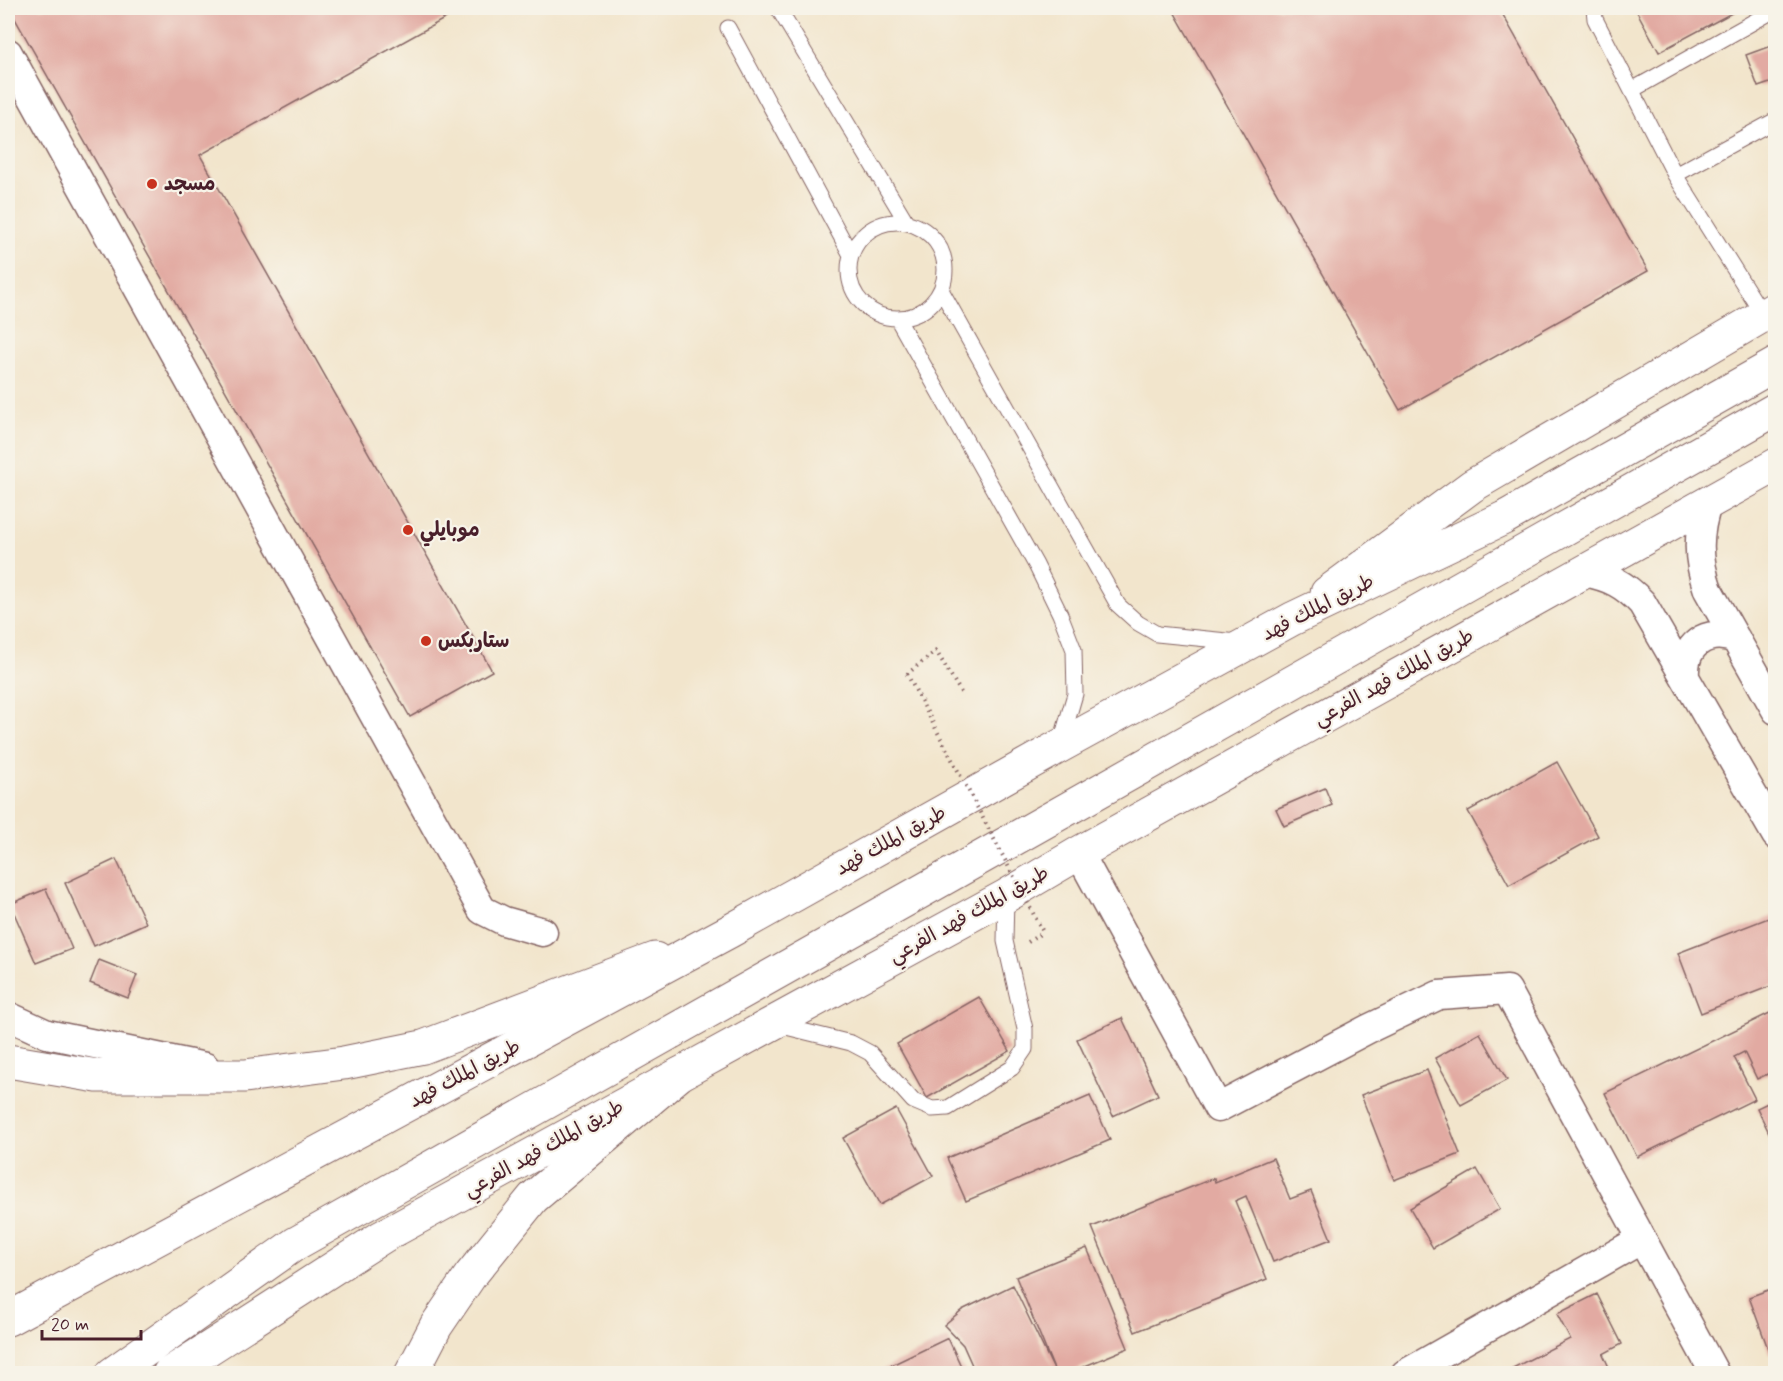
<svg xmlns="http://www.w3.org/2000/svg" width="1783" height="1381" viewBox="0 0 1783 1381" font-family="Mynerve,'Playpen Sans Arabic',sans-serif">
  <rect width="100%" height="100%" fill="#f7f3e8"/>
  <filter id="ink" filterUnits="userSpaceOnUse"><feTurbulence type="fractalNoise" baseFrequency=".0167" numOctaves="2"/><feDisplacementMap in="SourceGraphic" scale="12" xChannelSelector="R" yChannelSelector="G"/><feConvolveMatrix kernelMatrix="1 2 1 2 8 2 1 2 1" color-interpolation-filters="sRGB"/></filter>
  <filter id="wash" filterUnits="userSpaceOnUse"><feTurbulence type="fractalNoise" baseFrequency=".008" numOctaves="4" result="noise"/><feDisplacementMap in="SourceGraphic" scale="24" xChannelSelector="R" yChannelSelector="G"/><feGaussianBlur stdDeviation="1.35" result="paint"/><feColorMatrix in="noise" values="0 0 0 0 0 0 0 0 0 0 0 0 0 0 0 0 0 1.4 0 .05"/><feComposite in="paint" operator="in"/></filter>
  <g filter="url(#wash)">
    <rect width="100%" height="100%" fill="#f2e5cc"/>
    <g id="blocks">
      <path fill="#e2aaa2" d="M9 8H464L200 155 492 671 410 717Z
        M1172 8H1499L1648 271 1400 410Z
        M1635 8H1741L1659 52Z
        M1776 44V81L1758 87 1746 55Z
        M1557 762 1598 836 1509 885 1468 811Z
        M1325 788 1332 805 1284 826 1276 809Z
        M116 859 146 923 94 946 65 883Z
        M46 889 72 949 36 963 10 904Z
        M1776 915V984L1701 1013 1678 953Z
        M99 960 137 975 128 998 90 983Z
        M979 997 1010 1051 927 1098 897 1044Z
        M1776 1010V1070L1757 1079 1744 1052 1734 1057 1755 1099 1637 1157 1605 1093Z
        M1122 1018 1158 1095 1113 1116 1077 1039Z
        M1480 1033 1507 1080 1461 1105 1435 1058Z
        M1427 1070 1460 1154 1394 1180 1361 1095Z
        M1090 1096 1110 1140 966 1201 947 1158Z
        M1776 1099V1147L1757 1108Z
        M896 1109 933 1176 880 1205 843 1138Z
        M1273 1158 1290 1199 1311 1191 1331 1239 1273 1262 1246 1196 1235 1201 1267 1279 1135 1332 1092 1227 1214 1178 1215 1182Z
        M1477 1169 1500 1209 1433 1248 1410 1208Z
        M1087 1248 1128 1348 1066 1374H1056L1016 1277Z
        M1013 1285 1056 1374H976L963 1345 944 1325 962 1310Z
        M1776 1287V1352L1770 1354 1749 1297Z
        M1597 1294 1622 1344 1603 1354 1612 1374H1501L1570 1339 1557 1314Z
        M948 1338 961 1366 968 1374H873Z"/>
    </g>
  </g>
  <g filter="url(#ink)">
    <use href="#blocks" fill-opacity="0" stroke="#856463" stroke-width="1.5"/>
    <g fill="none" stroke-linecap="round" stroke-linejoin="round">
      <g stroke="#856463" stroke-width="17">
        <path id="service" d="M778 8 907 223
          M1594 8 1595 19 1675 175 1763 315
          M728 28 851 255
          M1632 90 1771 12 1774 8
          M1675 175 1776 120
          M849 270a48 48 0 1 1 96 0a48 48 0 1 1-96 0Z
          M941 290 1118 605 1138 623 1157 634 1237 642
          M897 318 1036 565 1060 614 1074 650 1075 694 1061 742
          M778 1025 851 1043 870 1053 913 1101 932 1109 948 1108 1012 1068 1025 1049V1029L1005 941 1006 896"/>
      </g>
      <g stroke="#856463" stroke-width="31">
        <path id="minor" d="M8 53 482 910 504 921 543 932
          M1708 502C1697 533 1697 559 1708 590L1776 710
          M1584 572C1610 577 1624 584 1642 603L1776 835
          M1685 676C1683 645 1706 628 1736 639
          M1079 853 1218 1108 1368 1029 1439 995 1507 990 1715 1374
          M8 1016 47 1034 205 1067
          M1405 1374 1642 1239"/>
      </g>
      <g stroke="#856463" stroke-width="35">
        <path id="secondary" d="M1327 593 1472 486 1776 308
          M411 1374 436 1326 470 1276 533 1198 680 1074 1006 896 1079 853 1776 465"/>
      </g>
      <g stroke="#856463" stroke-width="35">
        <path id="primary" d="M8 1061 97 1076H245L344 1063 423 1047 655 959"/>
      </g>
      <g stroke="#856463" stroke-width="35">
        <path id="motorway" d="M8 1319 730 931 1060 746 1292 619 1504 518 1776 364
          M112 1374 295 1244 1536 545 1776 409
          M169 1374 382 1237 680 1074"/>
      </g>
      <path stroke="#856463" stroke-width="4" stroke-dasharray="1.5 4.5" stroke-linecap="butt" d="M907 674 936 651 962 694
        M1028 942 1043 932"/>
      <use href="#service" stroke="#fff" stroke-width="15"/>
      <use href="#minor" stroke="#fff" stroke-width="28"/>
      <use href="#secondary" stroke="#fff" stroke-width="33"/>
      <use href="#primary" stroke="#fff" stroke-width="33"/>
      <use href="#motorway" stroke="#fff" stroke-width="33"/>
      <path stroke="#856463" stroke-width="4" stroke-dasharray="1.5 4.5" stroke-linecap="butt" d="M907 674 1043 932"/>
    </g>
  </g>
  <g fill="#c8321e" stroke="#f7f3e8" stroke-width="2">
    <circle cx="152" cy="184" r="6"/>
    <circle cx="408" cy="530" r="6"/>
    <circle cx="426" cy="641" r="6"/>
  </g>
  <g text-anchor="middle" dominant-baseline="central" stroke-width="4.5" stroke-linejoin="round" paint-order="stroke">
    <g font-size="20" font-weight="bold" fill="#4a1f2b" stroke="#f7f3e8" text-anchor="start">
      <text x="164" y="184">مسجد</text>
      <text x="420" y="530">موبايلي</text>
      <text x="438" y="641">ستاربكس</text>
    </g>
    <g font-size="20" fill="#4a1f2b" stroke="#f7f3e8">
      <text transform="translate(1318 608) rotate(-27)">طريق الملك فهد</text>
      <text transform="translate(1394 678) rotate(-29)">طريق الملك فهد الفرعي</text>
      <text transform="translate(891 841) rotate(-29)">طريق الملك فهد</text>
      <text transform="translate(969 915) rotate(-29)">طريق الملك فهد الفرعي</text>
      <text transform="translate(465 1074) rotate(-28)">طريق الملك فهد</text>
      <text transform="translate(544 1149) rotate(-29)">طريق الملك فهد الفرعي</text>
    </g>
  </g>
  <rect width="1783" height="1381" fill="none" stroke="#f7f3e8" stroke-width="30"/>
  <path d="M42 1330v9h99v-9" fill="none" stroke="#4a1f2b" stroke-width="3"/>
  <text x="51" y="1330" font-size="18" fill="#4a1f2b" stroke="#f7f3e8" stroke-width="4.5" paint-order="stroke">20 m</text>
</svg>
